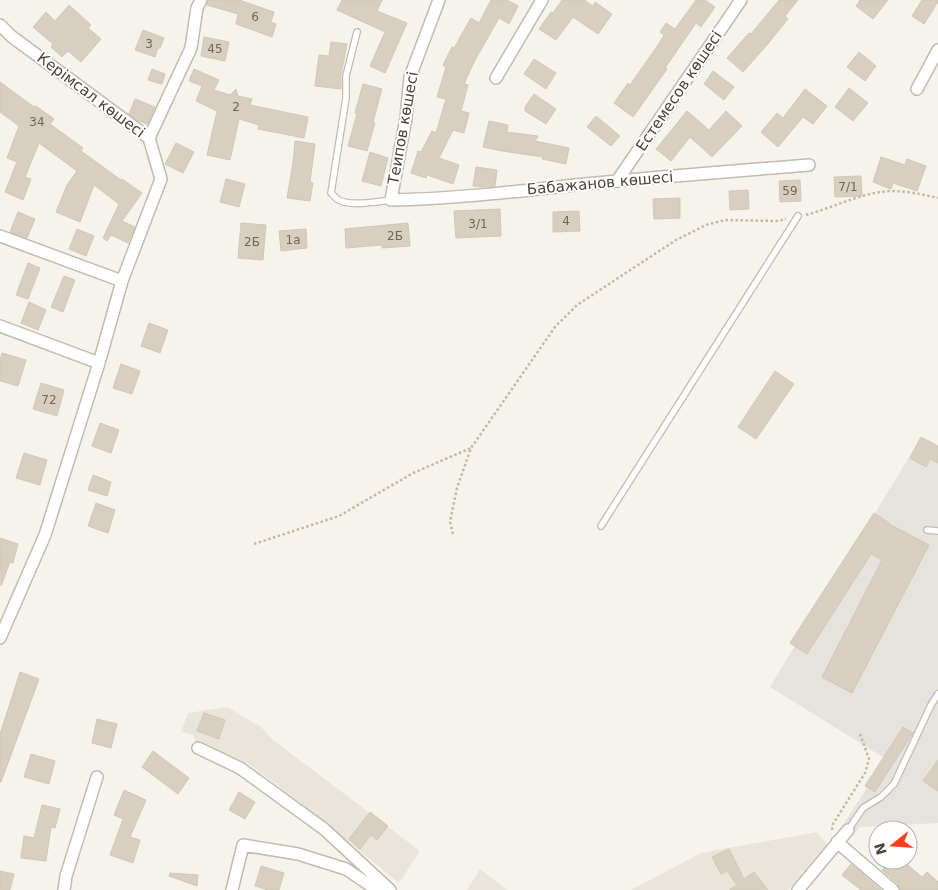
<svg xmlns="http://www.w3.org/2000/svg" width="938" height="890" viewBox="0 0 938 890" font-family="'DejaVu Sans',sans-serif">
  <rect width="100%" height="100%" fill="#f6f3ec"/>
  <path fill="#eae5da" d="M227 707 261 727 273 740 420 851 399 883 306 807 249 764 194 741V735L181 732 188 713Z
    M817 832 827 844 788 890H735L732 887 729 890H631L701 853Z
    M480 869 507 890H467Z"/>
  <path fill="#e6e2dd" d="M920 439 938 450V823L860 827 854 834 842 826 886 759 770 687Z"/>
  <path fill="#d8cfc1" stroke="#d3c7b4" d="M208 0H239L274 12 271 22 276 24 272 37 236 24 238 14 207 5Z
    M342 0H382L377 11 407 23 385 73 370 66 385 32 337 10Z
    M491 0H507L518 6 509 24 499 18 474 62 464 84 468 85 461 111 469 113 464 133 453 130 439 158 459 165 453 184 427 175 426 178 411 173 418 151 421 152 432 131 436 133 446 99 437 97 446 67 443 65 452 47 454 48 471 18 479 23Z
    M562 0H584L593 6 595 2 612 14 598 34 573 17 556 40 539 29 551 12 553 13Z
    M696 0H705L715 7 701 27 696 23 665 68 667 69 633 117 614 103 628 83 630 85 658 45 664 35 660 32 666 23 675 29Z
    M779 0H798L785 16 788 19 766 46 743 72 727 58 749 33 751 34Z
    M860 0H888L873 19 856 6Z
    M922 0H938V2L924 24 912 16Z
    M69 5 91 25 88 28 101 39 81 62 68 51 62 57 51 47 53 44 33 27 46 12 55 21Z
    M143 30 164 38 160 48H158L155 57 135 50Z
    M204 37 229 42 225 61 201 56Z
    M331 42 347 44 341 75V89L315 86 319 55 329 56Z
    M859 52 876 66 865 81 847 67Z
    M534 59 556 73 546 89 524 74Z
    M152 69 165 74 162 84 148 80Z
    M194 69 219 80 214 90 230 95 236 89 238 96 252 99 250 105 308 117 304 138 258 129 259 125 239 119 230 160 207 155 217 111 196 101 202 86 189 81Z
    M713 71 734 87 724 100 704 84Z
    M0 82 34 107 36 106 54 119 50 124 83 148 81 151 121 180 122 179 142 193 122 221 135 227 128 243 111 235 107 241 103 238 119 204 94 185 80 222 56 212 67 185 77 171 39 143 25 177 31 179 23 200 5 192 17 162 7 158 19 126 0 112Z
    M363 84 382 89 373 122 375 123 367 151 348 146 357 114 355 113Z
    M849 88 868 103 853 121 835 107Z
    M805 89 827 106 813 124 803 117 778 147 761 132 777 113 783 118Z
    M534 94 556 109 546 124 525 111V107Z
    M135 99 155 107 147 124 137 120 129 114Z
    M687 111 709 130 726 111 742 126 712 157 690 137 671 161 656 149Z
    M596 116 620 136 611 146 587 127Z
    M489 121 508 125 507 132 538 136 535 141 569 148 566 164 542 159 543 157 502 151 483 147Z
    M295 141 315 144 310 182 313 183 310 201 287 198 293 163Z
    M176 143 194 152 183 173 165 164Z
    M370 152 388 158 381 186 362 181Z
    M881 157 905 165 907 159 926 166 917 191 893 183 891 189 873 182Z
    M476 167 497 170 495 186 481 187 473 186Z
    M861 176 862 196 835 197 834 177Z
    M226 179 245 184 239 207 220 202Z
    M800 180 801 201 780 202 779 181Z
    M748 190 749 209 730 210 729 191Z
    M680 198V218L654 219 653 199Z
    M500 209 501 236 456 238 454 211Z
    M579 211 580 231 553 232V212Z
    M18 212 35 219 27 238 10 232Z
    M241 223 266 225 263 260 238 258Z
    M408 223 410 246 382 248V245L346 248 345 229Z
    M77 229 94 236 86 256 69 249Z
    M306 229 307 248 281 251 279 231Z
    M28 263 40 268 28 299 16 295Z
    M64 276 75 280 63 312 51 307Z
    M29 302 46 310 38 330 21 323Z
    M149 323 168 330 160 353 141 346Z
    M2 353 26 360 18 386 0 381V360Z
    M121 364 140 371 132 394 113 388Z
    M775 371 794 384 756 439 738 427Z
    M41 383 64 390 57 416 33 409Z
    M100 423 119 430 111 453 92 446Z
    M921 437 938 446V463L930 459 926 467 910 458Z
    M24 453 47 460 40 485 16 478Z
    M93 475 111 482 107 496 88 490Z
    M96 503 115 510 108 533 88 526Z
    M874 513 889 523V524L929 545 852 693 822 677 882 560 871 554 807 654 790 643Z
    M0 538 18 544 13 563 10 562 1 586Z
    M20 672 39 679 1 782H0V734Z
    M204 713 225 720 219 739 197 731Z
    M97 719 117 724 111 748 92 743Z
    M903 727 913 733 875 792 865 786Z
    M153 751 189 778 178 794 142 767Z
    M31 754 55 761 49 784 24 777Z
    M938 760V791L923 781Z
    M124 790 146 800 130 837 140 840 133 863 110 855 123 819 114 815Z
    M239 792 255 802 245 819 229 810Z
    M42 805 60 809 55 828 51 827 46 861 21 858 24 836 34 838Z
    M370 812 388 826 377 840 371 835 360 849 349 839Z
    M729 849 744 879 754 872 768 890H729L737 885 727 871 721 874 712 857Z
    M890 860H902L922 877 927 872 938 882V890H900L898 884 882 870Z
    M851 864 881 890H861L842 875Z
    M261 866 284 873 279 890H268L255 886Z
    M0 871 14 874 10 890H0Z
    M170 873 198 875 197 886 169 876Z"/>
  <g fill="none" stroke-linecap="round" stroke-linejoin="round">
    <g stroke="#c2bbae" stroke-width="8">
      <path id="service" d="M357 32 346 76V98L331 193C333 195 335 197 337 199 347 207 378 202 391 200
        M601 526 798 216
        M927 530 938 531
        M848 830 863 808 881 797 894 784 931 705 938 694"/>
    </g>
    <g stroke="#c2bbae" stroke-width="14">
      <path id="minor" d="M439 0 410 77 406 118 391 200C455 199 520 191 585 184 659 177 734 171 809 165
        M0 25 11 36 149 138 161 179 122 281 99 363 45 535 0 638
        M496 78 542 0
        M917 89 938 50
        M149 138 191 48 197 8 201 0
        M617 181 741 0
        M0 236 122 281
        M0 326 99 363
        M198 748 240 768 324 829 390 890
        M837 842 893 890
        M64 890 66 876 97 777
        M232 890 243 845 298 854 346 869 377 890
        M798 890 848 830"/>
    </g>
    <path stroke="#c4b79f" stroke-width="2.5" stroke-dasharray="2.5 2.5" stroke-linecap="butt" d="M806 215C831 208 855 196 880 192 898 189 921 194 938 198
      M453 534 450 522 457 488 471 448 555 327 577 305 676 240 706 225 725 220 777 221 786 219
      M254 544 339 516 413 473 471 448
      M832 830 833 824 865 773 869 759 860 734"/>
    <use href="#service" stroke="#fff" stroke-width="5.5"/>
    <use href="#minor" stroke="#fff" stroke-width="11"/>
  </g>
  <g text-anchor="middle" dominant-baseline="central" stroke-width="4" stroke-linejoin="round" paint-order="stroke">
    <g font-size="12" fill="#6e675b">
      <text x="255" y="17">6</text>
      <text x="149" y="44">3</text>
      <text x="215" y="49">45</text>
      <text x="236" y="107">2</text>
      <text x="37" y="122">34</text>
      <text x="848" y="187">7/1</text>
      <text x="790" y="191">59</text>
      <text x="566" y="221">4</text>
      <text x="478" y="224">3/1</text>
      <text x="395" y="236">2Б</text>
      <text x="293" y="240">1а</text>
      <text x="252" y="242">2Б</text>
      <text x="49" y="400">72</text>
    </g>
    <g font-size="15" fill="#4b4439" stroke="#fff">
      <text transform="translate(679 91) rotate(-56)">Естемесов көшесі</text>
      <text transform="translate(91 95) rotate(37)">Керімсал көшесі</text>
      <text transform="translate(403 128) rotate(-80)">Теипов көшесі</text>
      <text transform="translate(600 183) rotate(-5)">Бабажанов көшесі</text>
    </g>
  </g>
  <g transform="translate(893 845) rotate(253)"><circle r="24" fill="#ffffff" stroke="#b7b4b0"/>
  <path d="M0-4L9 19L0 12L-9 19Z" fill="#fc3f1d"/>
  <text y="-8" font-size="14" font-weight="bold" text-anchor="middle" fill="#4b4439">N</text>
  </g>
</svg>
